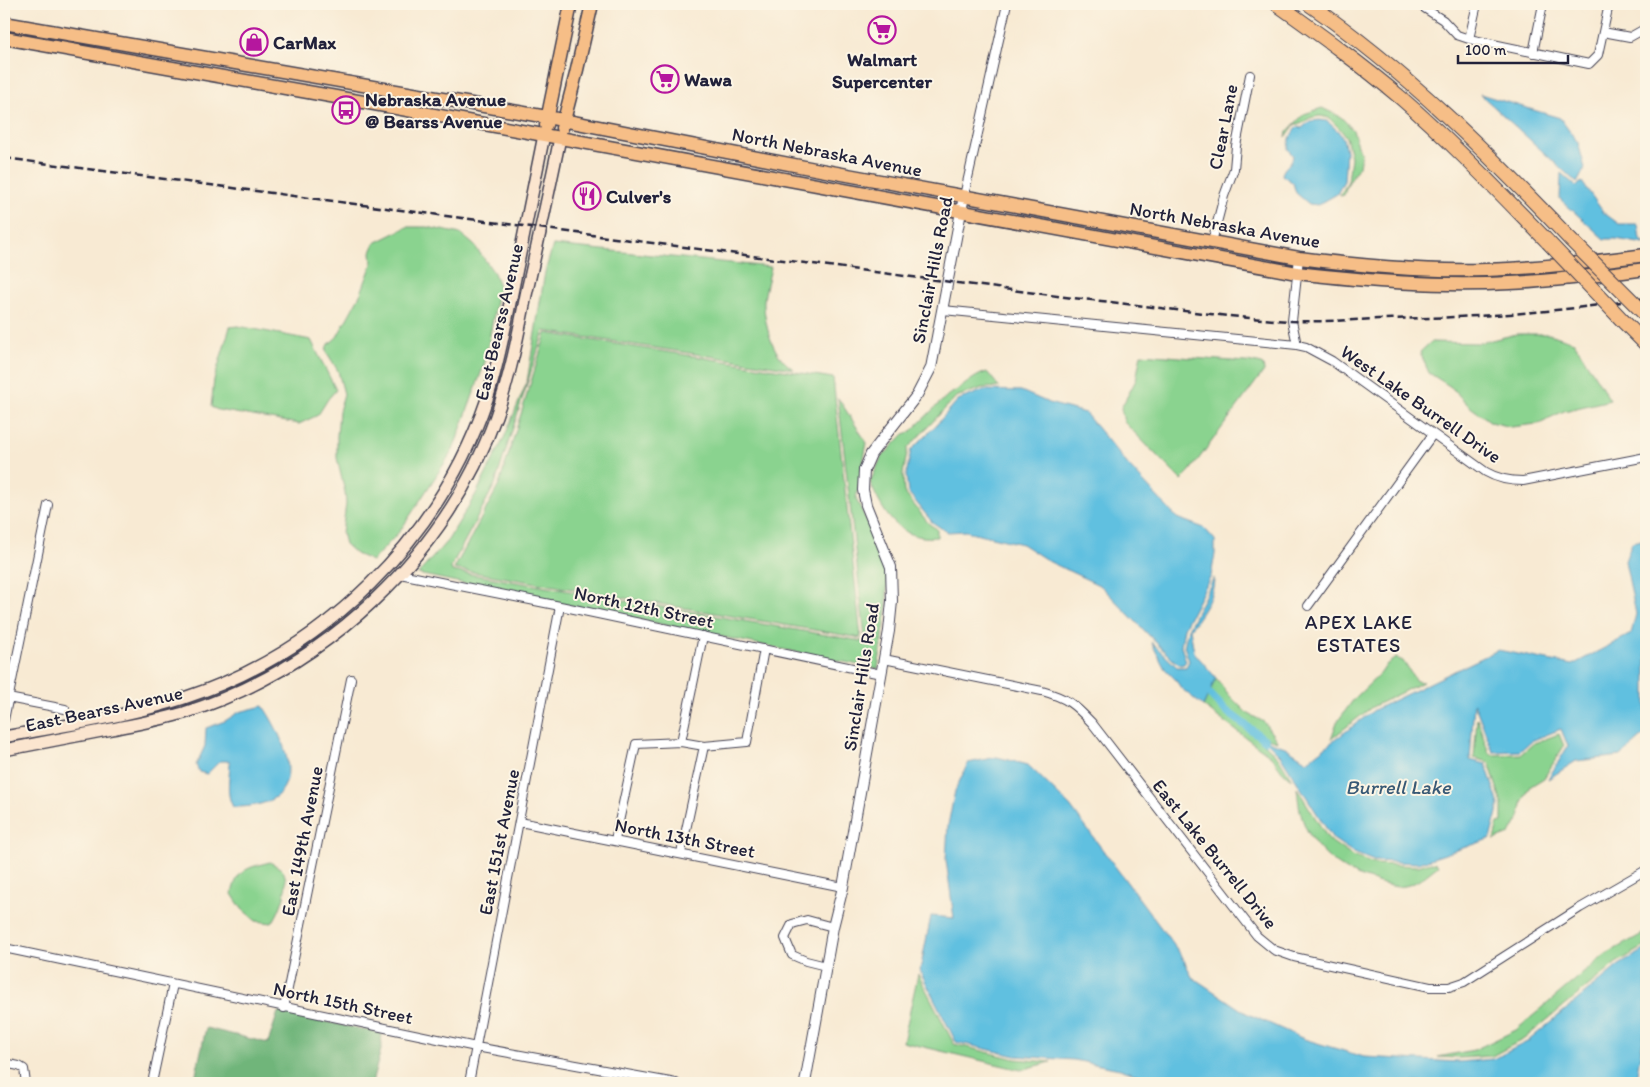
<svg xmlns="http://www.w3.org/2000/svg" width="1650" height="1087" viewBox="0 0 1650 1087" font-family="Itim,sans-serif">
  <rect width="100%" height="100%" fill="#fcf5e5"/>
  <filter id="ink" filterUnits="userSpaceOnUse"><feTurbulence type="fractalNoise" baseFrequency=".02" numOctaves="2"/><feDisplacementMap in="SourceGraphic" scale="10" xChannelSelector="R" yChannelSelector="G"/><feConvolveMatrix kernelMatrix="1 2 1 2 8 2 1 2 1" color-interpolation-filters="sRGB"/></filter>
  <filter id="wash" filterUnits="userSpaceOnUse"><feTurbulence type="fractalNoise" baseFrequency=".0096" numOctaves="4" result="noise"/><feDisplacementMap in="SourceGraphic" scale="20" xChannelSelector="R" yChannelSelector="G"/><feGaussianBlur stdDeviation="1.12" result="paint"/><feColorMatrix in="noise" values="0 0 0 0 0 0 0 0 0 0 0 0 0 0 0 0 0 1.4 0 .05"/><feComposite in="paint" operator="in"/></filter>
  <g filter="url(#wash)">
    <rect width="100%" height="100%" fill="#f8ead3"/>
    <path fill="#8ad38f" stroke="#567a65" d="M1322 108 1341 117 1353 130 1361 154 1359 166 1347 185 1344 195 1340 196 1348 181 1351 157 1346 137 1340 129 1329 118 1320 116 1310 118 1301 124H1295L1286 137 1287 132 1304 114Z
      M407 227H427L461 234 474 245 485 260 494 273 499 286 485 362 453 450 400 531 372 561 356 554 345 544 342 533 346 504 345 492 337 458V436L339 411 344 394 338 371 326 351 327 346 337 337 361 293 372 264 371 252 375 243Z
      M553 245 771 267C769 279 763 295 764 307 766 330 773 357 794 369L544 331 495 484 451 567 452 571 862 641 865 638 838 398 867 443 856 499 868 523 887 567V609L878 669 418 574 448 540 476 494 504 438 527 382 545 272Z
      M238 326 311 340 336 390 328 399 318 415 299 424 218 410 211 407 214 380 230 327Z
      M546 333 833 378 861 638 454 569 499 485Z
      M1517 334H1549L1574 342 1610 400 1564 411 1537 424 1511 427 1491 422 1469 406 1451 387 1429 373 1420 352 1431 342 1479 343Z
      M1141 354 1258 363 1263 365 1264 371 1189 472 1181 480 1124 422 1121 408 1136 380Z
      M987 372C992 377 995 383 1000 387L982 388 956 397 908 448 903 474 904 492 929 524 937 529V537C899 541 883 513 870 482L881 458 904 434 910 432 948 395C962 389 972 376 987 372Z
      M1396 658 1403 661 1416 681 1423 682 1372 707 1331 739 1337 722 1354 699 1381 673 1387 664Z
      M1216 678 1229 695 1247 713 1264 722 1277 741 1264 737 1261 741 1278 757 1292 780 1282 771 1272 757 1203 706Z
      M1477 718 1489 753 1492 755 1521 754 1534 743 1559 734 1564 746 1544 778 1531 786 1523 800 1519 818 1510 834 1494 840 1498 823 1502 822V804L1489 762 1474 758Z
      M1297 788 1329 840 1352 856 1374 864 1418 866 1431 862 1436 863 1438 866C1427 874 1419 883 1405 886 1393 888 1383 884 1371 880 1340 871 1313 851 1302 818 1299 809 1298 798 1297 788Z
      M270 862C274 865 280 867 283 871 291 884 280 912 272 923L256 921 242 909 232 894C237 869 247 868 270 862Z
      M1646 932V946L1616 963 1524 1039 1492 1056 1459 1058 1438 1057 1474 1050 1516 1030 1606 954Z
      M918 974 954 1044 1015 1059 1051 1062 1021 1070 903 1042Z"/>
    <path fill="#6fb57a" stroke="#486c5a" d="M278 1012 381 1033 382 1046 372 1083H194L206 1028 268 1043Z"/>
    <path fill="#61c0e0" stroke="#42718e" d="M1480 94 1560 118 1578 143 1585 168 1577 183Z
      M1320 120 1327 121 1338 131 1343 138 1346 151 1344 181 1337 194 1318 205 1309 204 1296 193 1293 183 1282 175C1283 167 1292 164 1293 156L1288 149C1289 140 1291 134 1297 127L1302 128 1310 121Z
      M1561 173 1576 186 1582 182 1604 213 1619 224H1638L1640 240 1644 242V244L1616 239H1604L1560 199Z
      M984 390 1021 391 1049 403 1085 413 1129 466 1177 518 1204 528 1215 540V554L1211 576 1184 628 1181 646 1186 661 1184 664 1180 665 1172 659 1101 586 1050 562 1022 544 966 531 947 532 932 522 908 492 906 475 911 450 937 424 958 400Z
      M1646 539V733L1621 756 1576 761 1548 779 1568 746 1561 729 1531 741 1520 751 1493 752 1474 703 1470 760 1486 764 1499 805 1490 839 1418 863 1374 861 1354 853 1333 839 1280 755 1265 740 1285 747 1307 761 1374 710 1498 650 1572 665 1631 634 1636 614 1625 561 1632 542Z
      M1214 578C1214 597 1201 614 1190 629L1194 652 1216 678 1203 706 1181 688 1175 679 1165 669 1151 642 1177 667H1186L1189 661 1184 646 1188 629Z
      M263 706C293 751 309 808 233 807 225 793 230 777 230 761H220L207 774 199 772 196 765 205 746 206 728 225 721 239 712Z
      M997 757 1028 765 1070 806 1182 956 1192 977 1246 1013 1304 1039 1364 1057 1459 1062 1493 1059 1527 1042 1619 965 1646 949V1023L1635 1083H1160L1120 1069 1074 1060 1016 1056 956 1042 920 971 931 916 954 918 946 860 948 825 955 791 968 763Z"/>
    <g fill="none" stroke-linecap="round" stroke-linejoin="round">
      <path stroke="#61c0e0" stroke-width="8" d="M1202 686 1225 710 1265 740"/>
    </g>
  </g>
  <g filter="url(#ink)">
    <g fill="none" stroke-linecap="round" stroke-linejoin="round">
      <g stroke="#424052" stroke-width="10">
        <path id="minor" d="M1418 4 1443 20 1457 35 1469 39 1589 64 1598 55 1609 4
          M1603 32 1630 37 1646 28
          M1469 39 1477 4
          M1533 53 1543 4
          M964 196 1007 4
          M1212 242 1224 196 1234 169 1236 146 1250 75
          M1299 258 1292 321 1297 345 1306 347 1332 361 1486 472C1498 479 1510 481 1523 481L1646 457
          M943 310 1297 345
          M400 574 560 606 881 674
          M1308 606 1433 434
          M884 659 1042 691C1067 698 1074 704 1092 723L1257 936 1274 950 1294 957 1430 987H1449L1464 982 1580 908 1646 870
          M8 698 65 709
          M4 720 48 505
          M681 742 703 636
          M520 822 843 887
          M615 840 636 744 681 742 704 746 747 742 764 649
          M681 853 704 746
          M4 948 476 1047 676 1083
          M826 966 806 961 792 955 785 938 792 924 807 920 833 927
          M284 1008 351 679
          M4 1063 19 1066 24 1069 26 1083
          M152 1083 173 984
          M469 1083 560 606"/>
      </g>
      <g stroke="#424052" stroke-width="12">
        <path id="tertiary" d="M805 1083 833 927 843 887 889 631 892 601 891 567 866 505 863 490 864 470 871 454 881 441 917 395 931 368 964 196"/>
      </g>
      <g stroke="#424052" stroke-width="14">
        <path id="secondary" d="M4 737C64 725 126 717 184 698 325 652 439 539 487 399 498 366 504 332 511 298 522 244 533 190 544 135
          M4 750C40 743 76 736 112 729 136 724 160 720 184 713 325 668 446 556 496 416 510 377 518 336 526 295 538 243 549 191 560 138"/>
      </g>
      <g stroke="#424052" stroke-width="15">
        <path id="primary" d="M4 23 547 117 815 169 1299 258C1361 266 1424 272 1486 270 1540 268 1593 262 1646 255
          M4 38 336 97 1297 273C1367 281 1438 287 1510 283 1555 281 1601 275 1646 269
          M546 125 571 4
          M562 128 576 74 592 4"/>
      </g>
      <g stroke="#424052" stroke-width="16">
        <path id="motorway" d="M1277 4C1319 34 1361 64 1401 98 1453 143 1500 193 1548 242
          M1309 4C1407 72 1488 153 1570 239
          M1624 322 1646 344"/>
      </g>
      <use href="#minor" stroke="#fff" stroke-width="8"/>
      <use href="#tertiary" stroke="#fff" stroke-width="10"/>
      <use href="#secondary" stroke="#fbe5cf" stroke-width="11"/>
      <use href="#primary" stroke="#f6be87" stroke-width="12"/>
      <use href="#motorway" stroke="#f6be87" stroke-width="14"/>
      <path stroke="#22223b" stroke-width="2.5" stroke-dasharray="8 4" stroke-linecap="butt" d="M4 158 1073 298C1145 305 1218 317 1291 321 1320 322 1350 320 1378 319 1468 318 1558 313 1646 298"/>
      <g stroke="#424052" stroke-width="16" stroke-linecap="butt">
        <path id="motorway-bridge" d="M1570 239 1646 315
          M1548 242 1624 322"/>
      </g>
      <use href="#motorway-bridge" stroke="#f6be87" stroke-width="14"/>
    </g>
  </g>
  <defs>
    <g id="supermarket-ring" transform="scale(1.4375)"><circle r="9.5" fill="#fcf5e5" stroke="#b5179e" stroke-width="1.5"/><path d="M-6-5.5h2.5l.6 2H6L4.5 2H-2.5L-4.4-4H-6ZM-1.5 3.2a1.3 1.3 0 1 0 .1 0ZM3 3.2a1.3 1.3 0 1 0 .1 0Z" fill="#b5179e"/></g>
    <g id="shop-ring" transform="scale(1.4375)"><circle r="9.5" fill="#fcf5e5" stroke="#b5179e" stroke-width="1.5"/><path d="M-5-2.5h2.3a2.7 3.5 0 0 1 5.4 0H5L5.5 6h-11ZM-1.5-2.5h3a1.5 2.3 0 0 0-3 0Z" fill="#b5179e"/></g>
    <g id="bus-ring" transform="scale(1.4375)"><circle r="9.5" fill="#fcf5e5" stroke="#b5179e" stroke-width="1.5"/><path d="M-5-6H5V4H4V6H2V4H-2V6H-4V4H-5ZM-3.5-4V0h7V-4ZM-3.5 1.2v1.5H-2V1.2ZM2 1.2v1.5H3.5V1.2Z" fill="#b5179e"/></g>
    <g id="restaurant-ring" transform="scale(1.4375)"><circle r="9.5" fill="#fcf5e5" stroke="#b5179e" stroke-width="1.5"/><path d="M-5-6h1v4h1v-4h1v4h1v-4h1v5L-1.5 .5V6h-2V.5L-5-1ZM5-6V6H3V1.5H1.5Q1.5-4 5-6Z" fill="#b5179e"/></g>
  </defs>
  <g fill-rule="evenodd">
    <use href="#supermarket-ring" x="882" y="30"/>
    <use href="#shop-ring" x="254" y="42"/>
    <use href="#supermarket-ring" x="665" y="79"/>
    <use href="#bus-ring" x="346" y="110"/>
    <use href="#restaurant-ring" x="587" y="196"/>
  </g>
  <g text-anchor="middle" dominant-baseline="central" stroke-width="4" stroke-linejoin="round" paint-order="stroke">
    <g font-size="19" font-weight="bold" fill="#22223b" stroke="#fcf5e5" text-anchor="start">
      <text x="273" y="42">CarMax</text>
      <text x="882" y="59" text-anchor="middle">Walmart<tspan x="882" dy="22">Supercenter</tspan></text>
      <text x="684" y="79">Wawa</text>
      <text x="365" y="99">Nebraska Avenue<tspan x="365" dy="22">@ Bearss Avenue</tspan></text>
      <text x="606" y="196">Culver's</text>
    </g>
    <g font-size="19" fill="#22223b" stroke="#fcf5e5">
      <text transform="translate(1223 127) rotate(-79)">Clear Lane</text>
      <text transform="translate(827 152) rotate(11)">North Nebraska Avenue</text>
      <text transform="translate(1225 225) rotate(10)">North Nebraska Avenue</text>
      <text transform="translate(932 270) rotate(-79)">Sinclair Hills Road</text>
      <text transform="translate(499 322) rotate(-77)">East Bearss Avenue</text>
      <text transform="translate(1421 404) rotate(35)">West Lake Burrell Drive</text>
      <text transform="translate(644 607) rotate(12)">North 12th Street</text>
      <text transform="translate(861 677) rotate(-81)">Sinclair Hills Road</text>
      <text transform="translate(104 709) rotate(-12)">East Bearss Avenue</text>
      <text transform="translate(685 838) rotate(11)">North 13th Street</text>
      <text transform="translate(302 841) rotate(-79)">East 149th Avenue</text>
      <text transform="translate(499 842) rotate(-79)">East 151st Avenue</text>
      <text transform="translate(1215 854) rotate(51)">East Lake Burrell Drive</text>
      <text transform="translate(343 1003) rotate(12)">North 15th Street</text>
    </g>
    <g font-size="20" letter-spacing="1" fill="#22223b" stroke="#fcf5e5">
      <text x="1359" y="622">APEX LAKE<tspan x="1359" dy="23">ESTATES</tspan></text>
    </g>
    <g font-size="20" font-style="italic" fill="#385975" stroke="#fcf5e5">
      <text x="1398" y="787">Burrell Lake</text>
    </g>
  </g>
  <rect width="1650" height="1087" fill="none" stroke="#fcf5e5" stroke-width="20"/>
  <path d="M1458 55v8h110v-8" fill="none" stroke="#22223b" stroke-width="2.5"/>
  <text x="1465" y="55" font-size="15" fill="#22223b" stroke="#fcf5e5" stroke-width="4" paint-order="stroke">100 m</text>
</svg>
